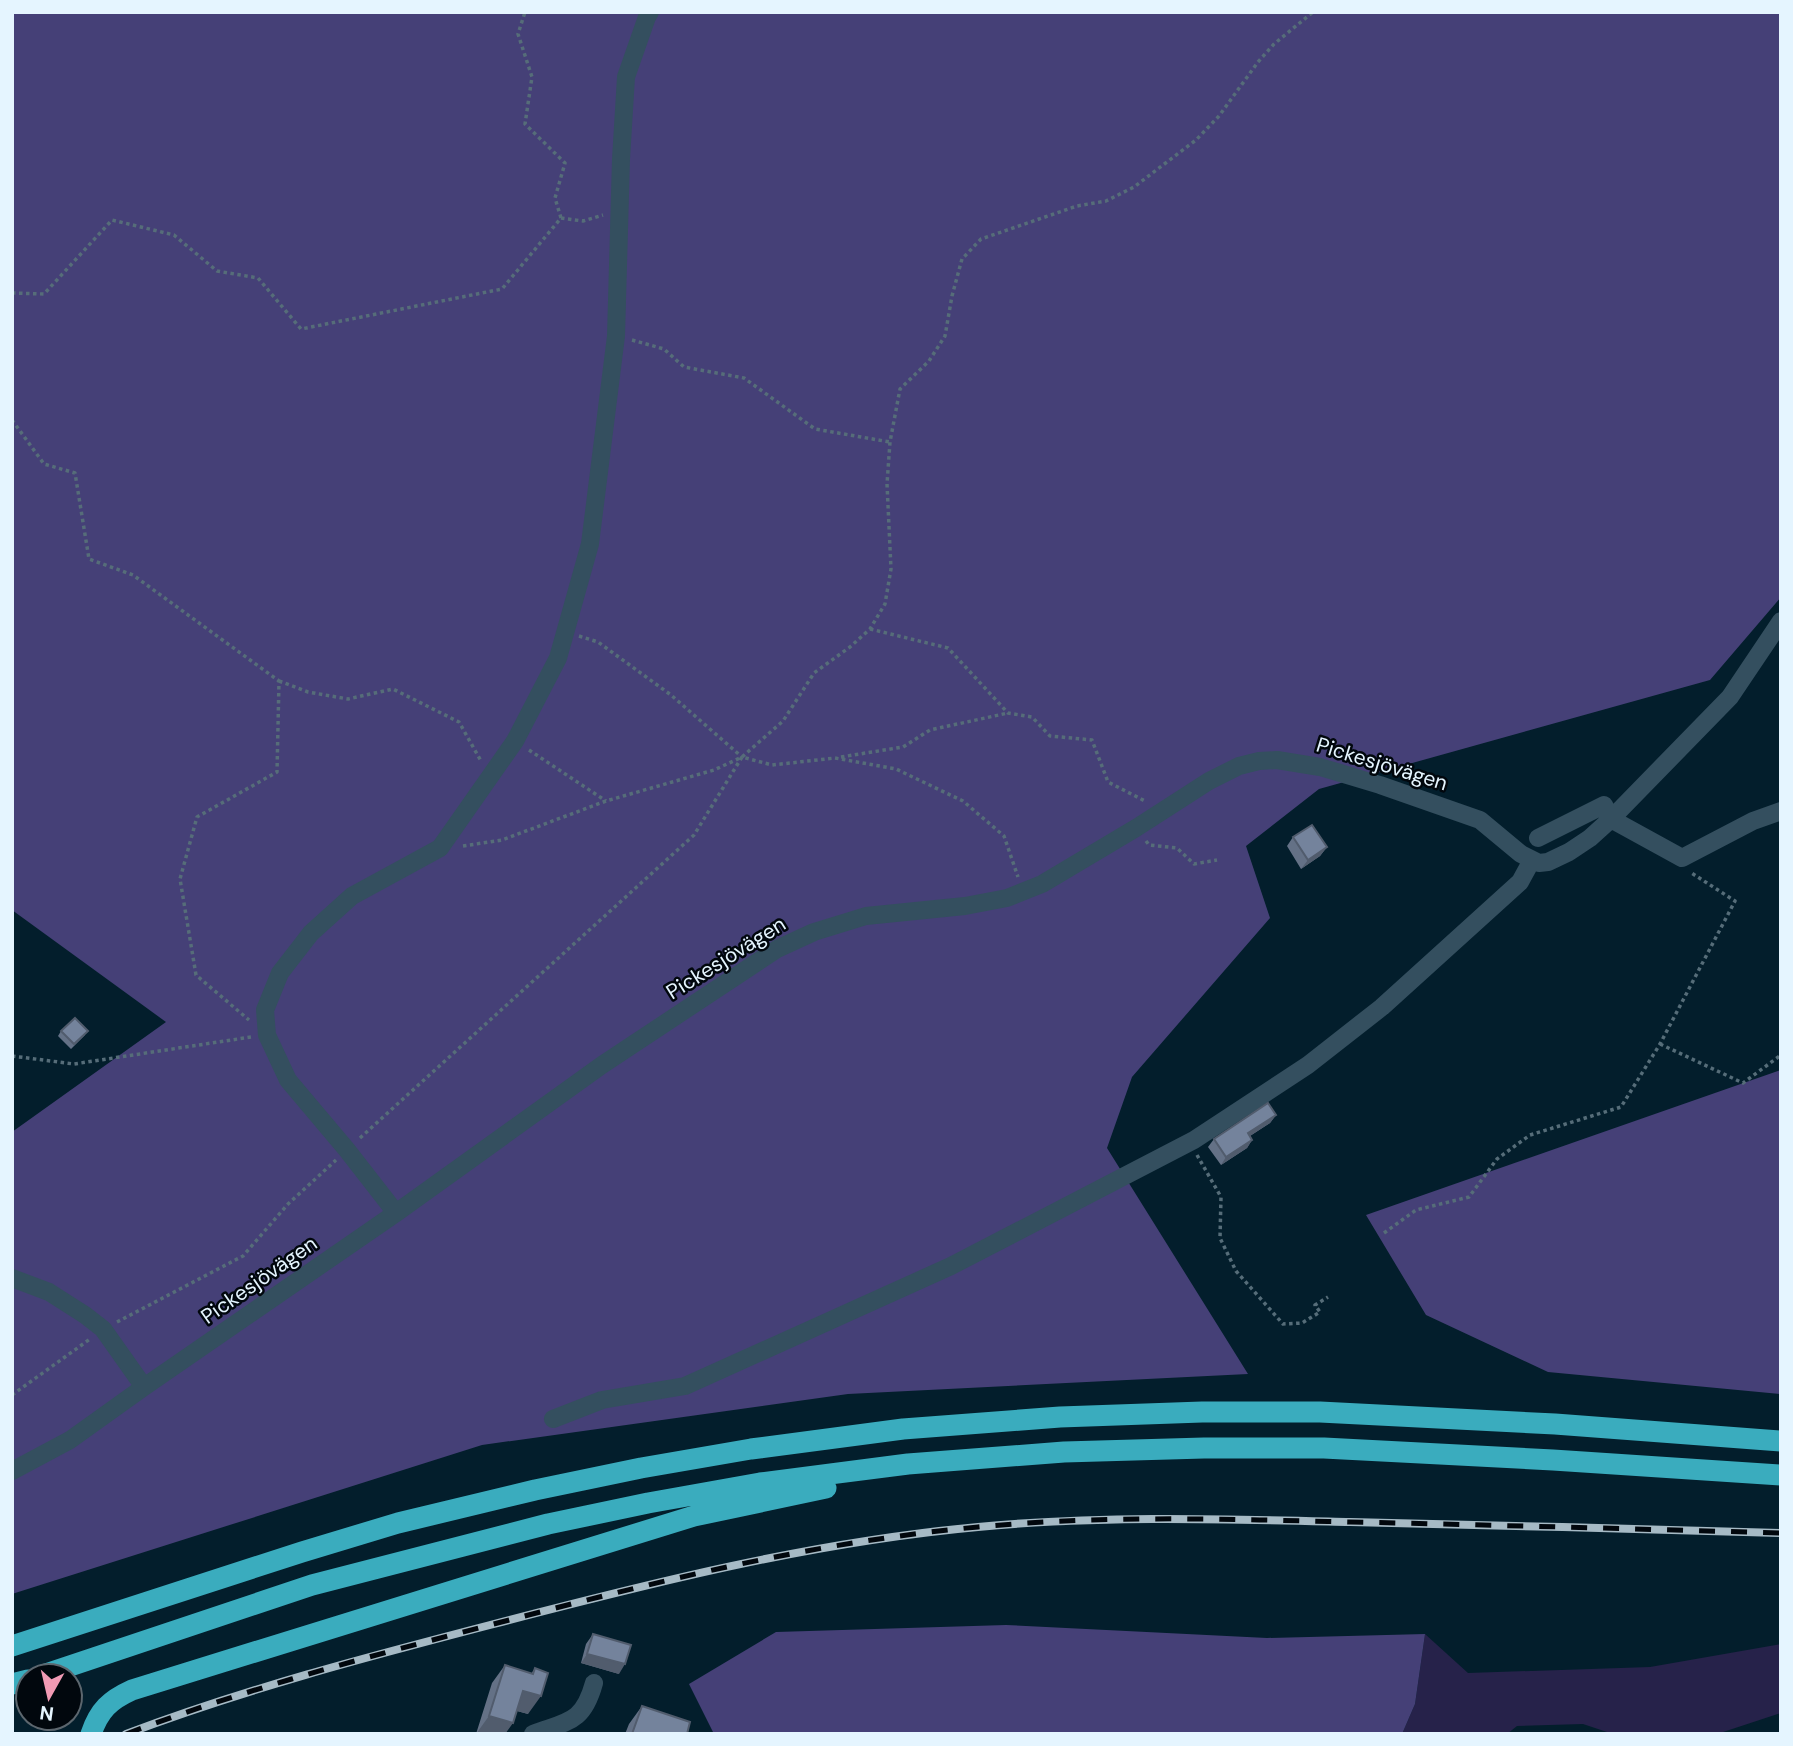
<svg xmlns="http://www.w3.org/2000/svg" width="1793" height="1746" viewBox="0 0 1793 1746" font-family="'DM Sans',sans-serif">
  <rect width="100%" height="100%" fill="#031e2c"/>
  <path fill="#26224a" d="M1425 1634 1468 1673 1650 1667 1781 1644V1713L1717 1734H1613L1583 1724 1517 1726 1507 1734H1402L1415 1704Z"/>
  <path fill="#454077" d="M12 12H1781V597L1710 680 1319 789 1246 846 1270 918 1132 1077 1107 1148 1248 1374 848 1394 482 1445 12 1594V1132L166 1022 12 910Z
    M1781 1070V1394L1548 1372 1426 1315 1366 1215Z
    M1006 1625 1267 1638 1425 1634 1415 1704 1402 1734H714L689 1684 776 1632Z"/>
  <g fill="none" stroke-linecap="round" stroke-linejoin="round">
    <path stroke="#566d79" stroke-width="3.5" stroke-dasharray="3.5 3.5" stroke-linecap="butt" d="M561 218 583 221 603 215
      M12 293 44 294 112 220 174 235 217 271 258 278 301 329 502 289 561 218 555 198 565 163 525 124 532 77 518 34 525 12
      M632 340 664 349 684 367 744 378 815 429 890 442
      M12 420 44 464 75 473 89 559 133 575 279 681 277 772 197 817 180 879 196 975 249 1020
      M870 629 948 648 1008 713 1032 717 1050 736 1092 740 1108 782 1145 801
      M579 636 598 642 671 695 742 757
      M279 681 308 692 348 699 393 689 459 722 481 761
      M529 750 606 801
      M841 757 903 747 930 730 1008 713
      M1146 841 1149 845 1177 848 1194 864 1217 860
      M463 846 502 840 606 801 714 770 742 757 783 721 814 673 850 647 870 629 885 604 891 569 887 484 890 442 900 389 929 361 945 336 952 296 962 259 981 239 1077 206 1106 201 1134 187 1196 140 1219 116 1258 62 1274 44 1313 12
      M1660 1044 1743 1083 1781 1055
      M12 1056 74 1064 251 1037
      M360 1138 694 835 742 757 772 765 835 758 896 769 963 801 1004 836 1018 877
      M1197 1155 1221 1197 1220 1238 1236 1271 1283 1324 1302 1323 1320 1312 1315 1305 1328 1297
      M1384 1233 1416 1210 1469 1197 1497 1159 1530 1135 1621 1107 1660 1044 1735 901 1690 872
      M117 1322 243 1256 288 1204 336 1160
      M12 1395 90 1339"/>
    <path stroke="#344f5f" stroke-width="18" d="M1538 838 1604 805 1611 819 1682 858 1753 821 1781 811
      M396 1213 347 1150 288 1080 267 1035 265 1010 280 973 311 933 352 896 440 848 515 741 558 658 590 544 616 336 621 159 626 77 647 17 650 12
      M12 1278 49 1292 85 1315 103 1329 144 1387
      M553 1419 602 1400 685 1386 951 1266 1194 1140 1308 1065 1382 1007 1520 882 1532 860
      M12 1471 70 1440 144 1387 396 1213 602 1065 777 949 814 932 866 916 965 906 1007 898 1042 884 1136 828 1209 781 1239 766 1259 761 1277 760 1320 767 1380 785 1480 820 1521 854 1539 863 1548 862 1569 852 1590 838 1611 819 1730 697 1781 621
      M533 1734C568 1721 583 1723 594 1683"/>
    <path stroke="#3aacbe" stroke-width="21" d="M12 1646 302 1552 398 1523 535 1490 641 1468 751 1449 903 1429 1060 1417 1202 1412H1320L1555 1424 1781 1441
      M40 1676 312 1585 548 1524 648 1503 760 1483 908 1464 1064 1452 1204 1448H1324L1553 1460 1781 1475
      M12 1684 28 1680
      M91 1734C99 1710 110 1700 132 1690L694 1516 826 1488"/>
    <g stroke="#a6bac5" stroke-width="8">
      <path id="rail" d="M126 1734C245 1689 367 1657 490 1625 651 1583 812 1542 978 1527 1102 1515 1226 1519 1350 1522 1494 1525 1637 1529 1781 1533"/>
    </g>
    <use href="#rail" stroke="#01070d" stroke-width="5" stroke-dasharray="16" stroke-linecap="butt"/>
  </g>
  <path fill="#647186" d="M1293 837 1327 847 1320 856 1301 869 1287 846Z
    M61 1031 85 1035 71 1049 58 1036Z
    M1276 1115 1270 1123 1250 1136 1252 1140 1247 1148 1221 1165 1208 1147 1214 1139Z
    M593 1634 619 1674 581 1663 586 1644Z
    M505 1665 531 1674 535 1668 528 1714 517 1711 505 1734H476L492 1683Z
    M642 1706 687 1734H625L629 1724Z"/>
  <path fill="#515c6d" d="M1327 847 1320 856 1301 869 1308 860Z
    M1276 1115 1270 1123 1242 1141 1248 1133Z
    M1252 1140 1247 1148 1221 1165 1226 1157Z
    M587 1654 625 1664 619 1674 581 1663Z
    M523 1691 541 1696 528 1714 510 1709Z
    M489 1716 513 1723 505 1734H476Z"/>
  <path fill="#74839c" stroke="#515c6d" stroke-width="2" d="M1312 825 1327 847 1308 860 1293 837Z
    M75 1018 88 1031 74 1044 61 1031Z
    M1268 1103 1276 1115 1248 1133 1252 1140 1226 1157 1214 1139Z
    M593 1634 631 1645 625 1664 587 1654Z
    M505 1665 533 1674 535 1668 548 1673 541 1696 523 1691 513 1723 489 1716Z
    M642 1706 690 1722 687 1734H632Z"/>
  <g text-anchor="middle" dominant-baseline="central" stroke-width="5" stroke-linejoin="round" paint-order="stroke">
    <g font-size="21" fill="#e5f5ff" stroke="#01070d">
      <text transform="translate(1382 764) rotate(17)">Pickesjövägen</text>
      <text transform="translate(726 958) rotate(-32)">Pickesjövägen</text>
      <text transform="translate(259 1280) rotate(-35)">Pickesjövägen</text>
    </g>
  </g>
  <rect width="1793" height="1746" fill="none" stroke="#e5f5ff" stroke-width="28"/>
  <g transform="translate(49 1697) rotate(188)"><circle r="33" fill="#01070d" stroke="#5c666e" stroke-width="2"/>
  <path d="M0-5L12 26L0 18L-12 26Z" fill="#f19ab4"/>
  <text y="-10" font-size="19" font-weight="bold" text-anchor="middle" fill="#e5f5ff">N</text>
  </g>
</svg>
